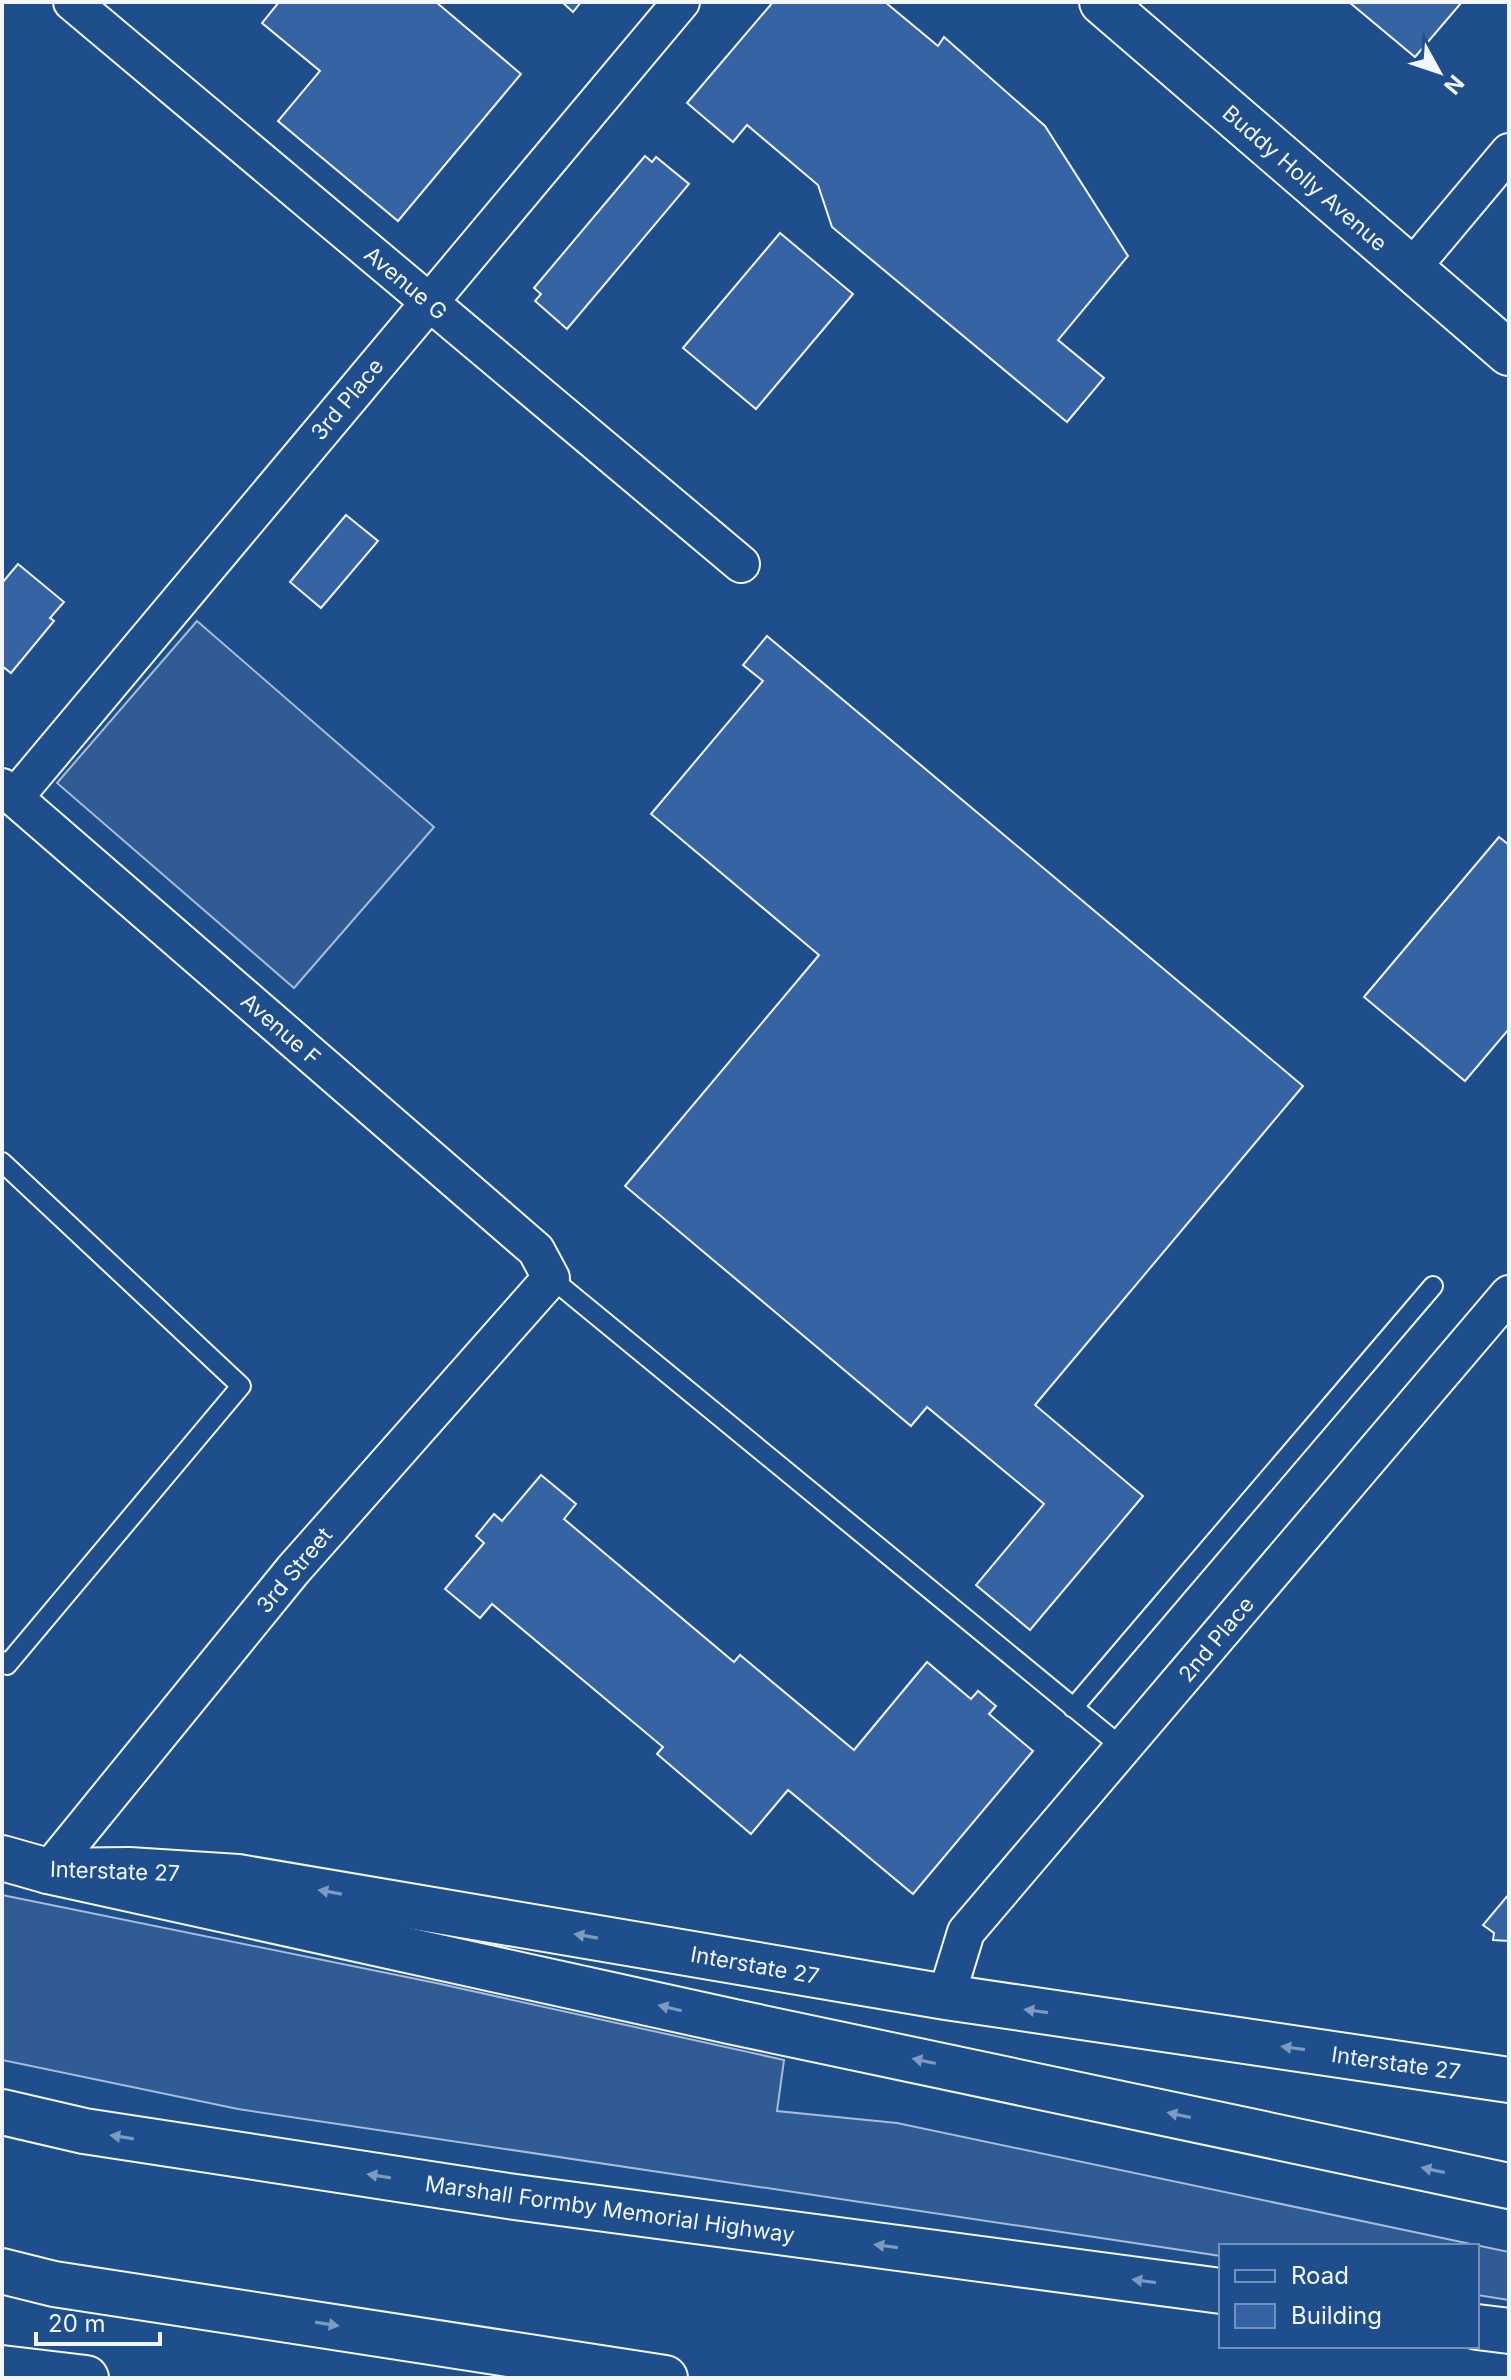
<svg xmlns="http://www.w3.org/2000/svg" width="1511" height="2380" viewBox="0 0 1511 2380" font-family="Inter,sans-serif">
  <rect width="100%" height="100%" fill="#1f4e8c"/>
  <path fill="#305b95" stroke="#a8bbd7" stroke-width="2" d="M197 621 434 827 294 988 57 783Z
    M2 1895 436 1983 784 2060 777 2111 897 2123 1509 2252V2300L1477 2295V2246H1221V2256L238 2109 2 2060Z"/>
  <path fill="#3563a3" stroke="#f2f6ff" stroke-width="2" d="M279 2H436L521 74 398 221 278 121 320 71 262 23Z
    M562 2H581L573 12Z
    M773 2H885L938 46 944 37 1045 126 1128 256 1058 340 1104 378 1067 422 832 227 818 185 747 125 733 142 687 103Z
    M1349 2H1462L1415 57Z
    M645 156 652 162 656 157 689 184 567 329 535 301 541 294 534 288Z
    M780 233 853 294 756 409 683 348Z
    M346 515 378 541 321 608 290 582Z
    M18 564 64 602 50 618 54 621 11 673 2 666V583Z
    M767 636 1303 1086 1035 1405 1143 1496 1030 1630 976 1585 1044 1504 927 1407 911 1426 625 1186 819 955 651 814 763 681 743 665Z
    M1499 837 1509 845V1029L1465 1081 1364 997Z
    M541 1475 576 1504 564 1519 734 1662 740 1655 854 1750 927 1662 971 1699 978 1691 996 1706 989 1714 1033 1751 913 1894 788 1790 751 1834 657 1754 663 1747 492 1604 480 1618 445 1589 484 1543 476 1536 494 1514 502 1521Z
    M1509 1894V1941L1493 1940 1494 1933 1483 1925Z"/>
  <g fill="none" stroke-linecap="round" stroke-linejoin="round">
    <g stroke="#f2f6ff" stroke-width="22">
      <path id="service" d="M2 1162 241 1386 7 1665 2 1661
        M551 1278 1123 1748
        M1073 1708 1433 1286"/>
    </g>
    <g stroke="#f2f6ff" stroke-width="40">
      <path id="minor" d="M72 2 741 564
        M1410 270 1509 152
        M2 787 536 1250 551 1278 293 1570 48 1871
        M15 797 681 2
        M946 1997 966 1932 1509 1294"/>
    </g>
    <g stroke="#f2f6ff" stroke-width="48">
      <path id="secondary" d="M1102 2 1509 353
        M2 1858 48 1871 129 1870 238 1877 946 1997 1509 2080"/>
    </g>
    <g stroke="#f2f6ff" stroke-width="48">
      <path id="motorway" d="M48 1871 734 2022 1509 2186
        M2 2112 84 2131 515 2197 1221 2291
        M2 2271 54 2284 665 2378
        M1477 2327 1509 2331
        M2 2368 86 2378"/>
    </g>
    <use href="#service" stroke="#1f4e8c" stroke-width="18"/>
    <use href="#minor" stroke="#1f4e8c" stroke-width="36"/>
    <use href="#secondary" stroke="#1f4e8c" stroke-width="44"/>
    <use href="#motorway" stroke="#1f4e8c" stroke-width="44"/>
  </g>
  <defs><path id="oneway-solid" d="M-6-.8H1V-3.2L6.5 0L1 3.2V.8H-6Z" transform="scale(2)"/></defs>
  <g fill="#7e9ac0">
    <use href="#oneway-solid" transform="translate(330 1892) rotate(-170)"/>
    <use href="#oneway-solid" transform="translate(586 1936) rotate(-170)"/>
    <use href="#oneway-solid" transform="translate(670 2008) rotate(-167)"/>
    <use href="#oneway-solid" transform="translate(1036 2011) rotate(-172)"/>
    <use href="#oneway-solid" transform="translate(1293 2048) rotate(-172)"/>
    <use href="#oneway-solid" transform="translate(924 2061) rotate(-168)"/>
    <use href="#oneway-solid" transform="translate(1179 2115) rotate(-168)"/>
    <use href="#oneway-solid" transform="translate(122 2137) rotate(-171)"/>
    <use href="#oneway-solid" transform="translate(1433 2170) rotate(-168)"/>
    <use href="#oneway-solid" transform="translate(379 2176) rotate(-171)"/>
    <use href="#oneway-solid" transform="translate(886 2246) rotate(-172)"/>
    <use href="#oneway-solid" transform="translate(1144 2281) rotate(-172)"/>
    <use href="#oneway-solid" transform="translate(327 2324) rotate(9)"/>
  </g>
  <g text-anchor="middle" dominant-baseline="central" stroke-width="6" stroke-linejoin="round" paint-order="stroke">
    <g font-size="22" fill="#f2f6ff" stroke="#1f4e8c">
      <text transform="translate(1305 178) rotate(41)">Buddy Holly Avenue</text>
      <text transform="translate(406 283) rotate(40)">Avenue G</text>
      <text transform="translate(347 399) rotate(-50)">3rd Place</text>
      <text transform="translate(281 1029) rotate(41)">Avenue F</text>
      <text transform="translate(294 1570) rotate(-50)">3rd Street</text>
      <text transform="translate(1216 1639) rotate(-50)">2nd Place</text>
      <text transform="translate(115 1871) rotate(2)">Interstate 27</text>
      <text transform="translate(755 1965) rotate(10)">Interstate 27</text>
      <text transform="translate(1396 2063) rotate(8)">Interstate 27</text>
      <text transform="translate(610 2209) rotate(8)">Marshall Formby Memorial Highway</text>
    </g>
  </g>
  <rect width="1511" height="2380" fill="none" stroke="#f2f6ff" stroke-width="8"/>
  <rect x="1219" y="2244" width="260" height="104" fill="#1f4e8c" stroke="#7391ba" stroke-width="2"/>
  <rect x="1235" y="2270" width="40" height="12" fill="#1f4e8c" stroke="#7391ba" stroke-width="2"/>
  <text x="1291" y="2284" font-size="24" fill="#f2f6ff">Road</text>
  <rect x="1235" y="2304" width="40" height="24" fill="#3563a3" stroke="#7391ba" stroke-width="2"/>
  <text x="1291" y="2324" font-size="24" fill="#f2f6ff">Building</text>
  <g transform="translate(1439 72) rotate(130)" stroke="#1f4e8c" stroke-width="6" paint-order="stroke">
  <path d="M0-6L14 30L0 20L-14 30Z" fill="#f2f6ff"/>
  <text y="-12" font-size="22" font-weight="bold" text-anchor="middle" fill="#f2f6ff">N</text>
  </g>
  <path d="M36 2332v12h124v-12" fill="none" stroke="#f2f6ff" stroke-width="4"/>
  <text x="48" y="2332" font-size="24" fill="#f2f6ff" stroke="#1f4e8c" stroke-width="6" paint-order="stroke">20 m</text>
</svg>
